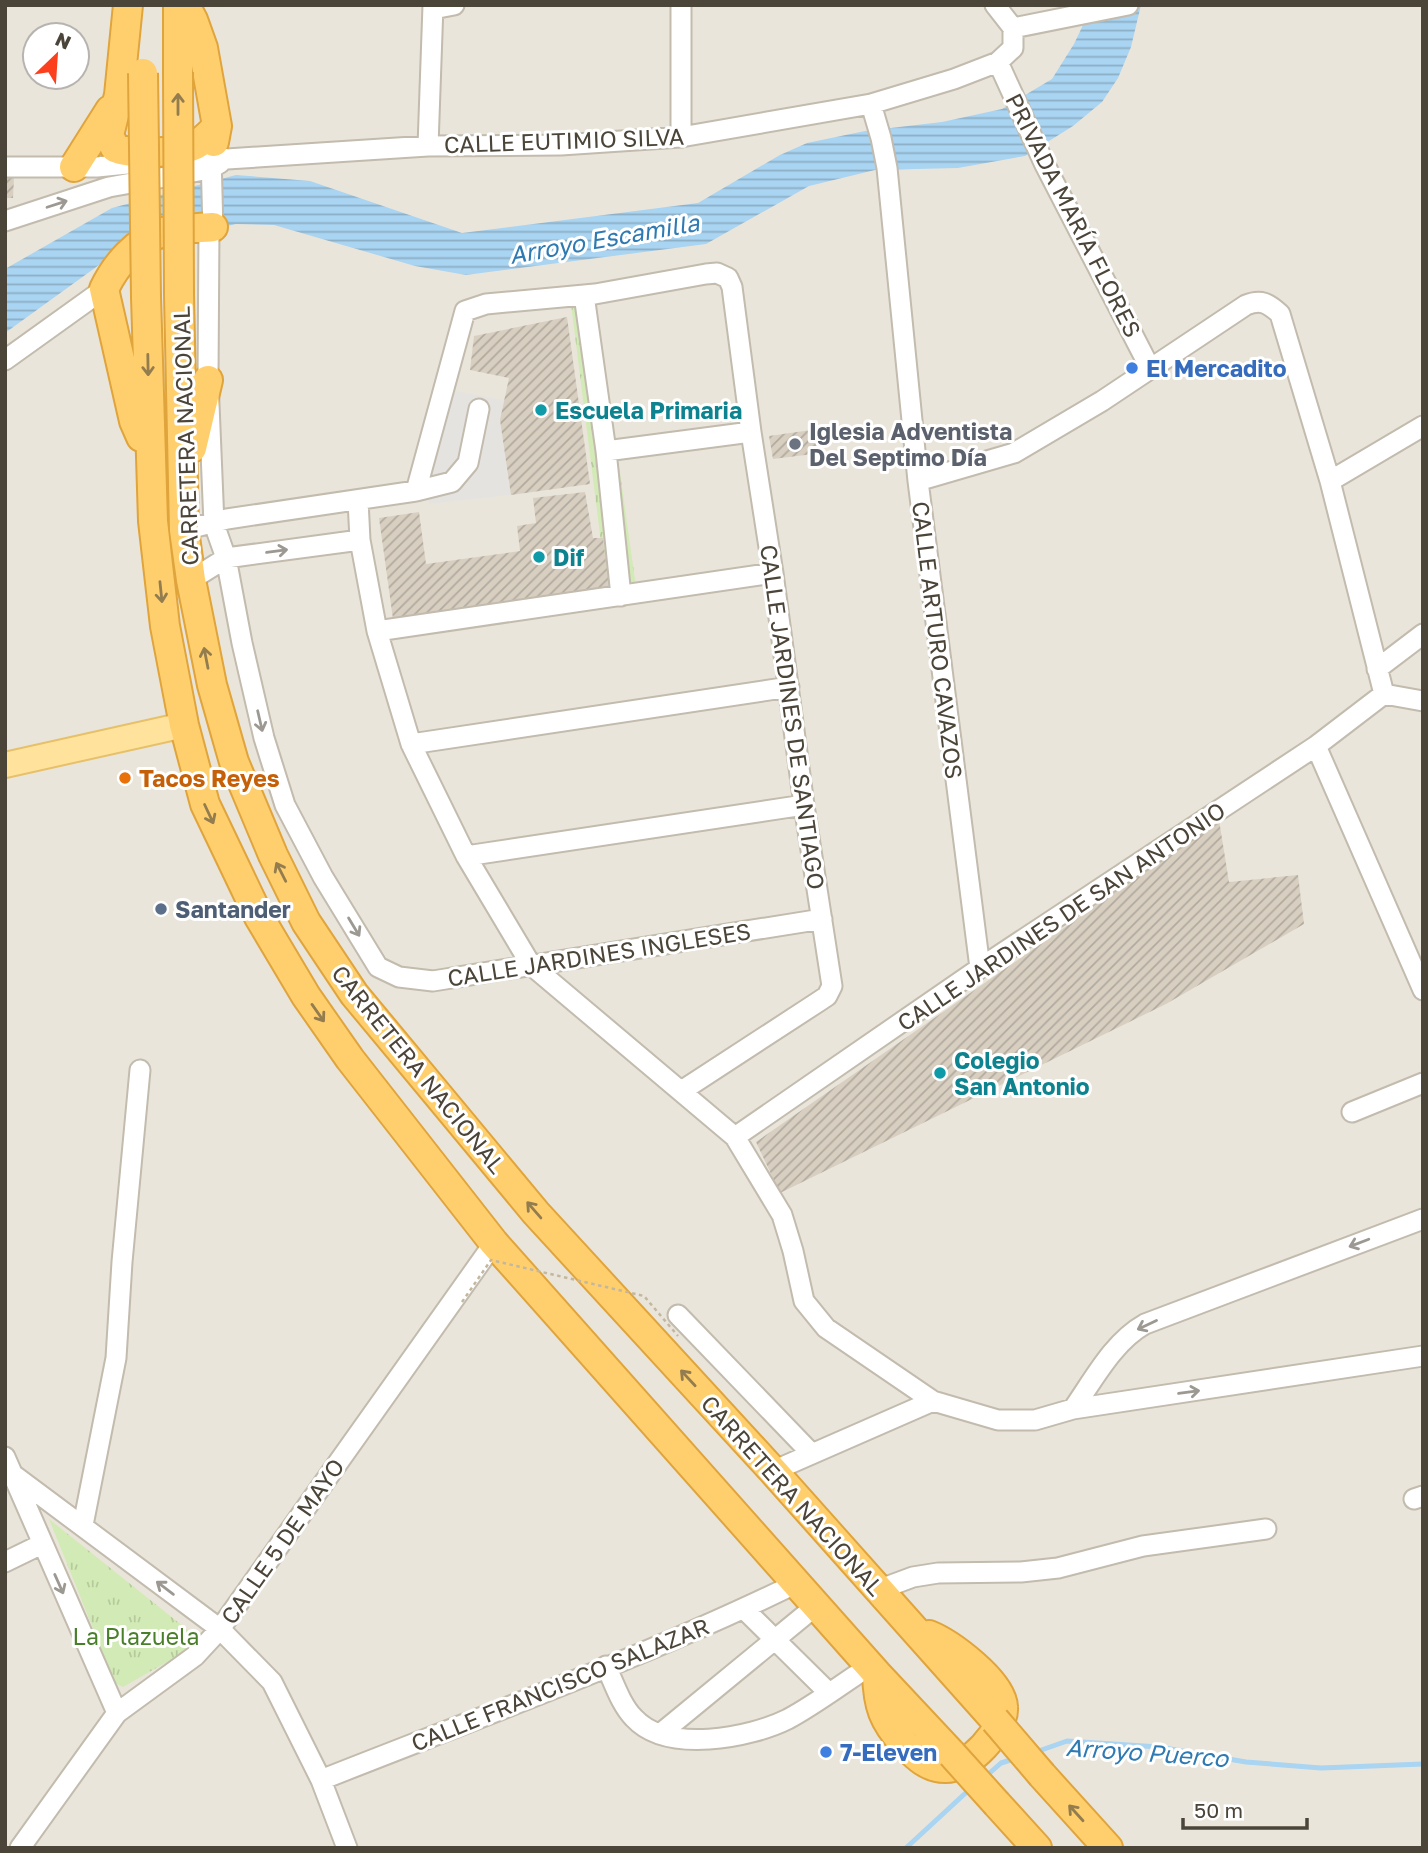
<svg xmlns="http://www.w3.org/2000/svg" width="1428" height="1853" viewBox="0 0 1428 1853" font-family="'Golos Text',sans-serif">
  <defs>
    <pattern id="grass-tufts" width="24" height="20" patternUnits="userSpaceOnUse" patternTransform="scale(1.75)"><rect width="24" height="20" fill="#d2eab5"/><path d="M3 7l-1-3M5 7V3M7 7l1-3M15 17l-1-3M17 17v-4M19 17l1-3" fill="none" stroke="#b6ca9c"/></pattern>
    <pattern id="water-rules" width="6" height="5" patternUnits="userSpaceOnUse" patternTransform="scale(1.75)"><rect width="6" height="5" fill="#a9d4f2"/><path d="M0 2.5h6" fill="none" stroke="#8caec5"/></pattern>
    <pattern id="building-hatch" width="6" height="6" patternUnits="userSpaceOnUse" patternTransform="scale(1.75)"><rect width="6" height="6" fill="#d8cfc1"/><path d="M-1 1l2-2M0 6l6-6M5 7l2-2" fill="none" stroke="#b1aa9e"/></pattern>
  </defs>
  <rect width="100%" height="100%" fill="#f6f3ec"/>
  <path fill="#eae5da" fill-rule="evenodd" d="M5 5H1423V1848H5ZM35 35H77V77H35Z"/>
  <path fill="url(#grass-tufts)" d="M595 294 637 594 608 598 570 296Z
    M49 1519 194 1635 195 1646 123 1687 115 1683Z"/>
  <path fill="#e5e3e0" d="M455 391 504 400 500 420 511 495 429 504 427 489Z"/>
  <path fill="url(#water-rules)" d="M1088 5H1141L1131 47 1118 78 1102 102 1073 126 1025 156 958 168 875 170 809 186 706 244 466 275 415 266 274 225 236 224 117 252 5 333V269L112 208 236 175 310 181 462 233 698 203 780 155 807 143 865 131 942 122 1002 109 1052 79 1074 44 1083 25Z"/>
  <g fill="none" stroke-linecap="round" stroke-linejoin="round">
    <path stroke="#a9d4f2" stroke-width="5" d="M1033 1753 1067 1741 1159 1747 1246 1762 1321 1768 1423 1764
      M984 1778 1001 1763 1017 1758
      M906 1848 971 1788"/>
  </g>
  <path fill="url(#building-hatch)" d="M5 177H14L13 198H5Z
    M567 317 590 484 511 495 500 420 509 378 470 370 474 336Z
    M818 429 821 453 773 459 769 436Z
    M585 492 593 538H603L609 586 393 619 379 518 419 512 426 564 520 551 517 526 536 523 533 498Z
    M1219 820 1229 882 1298 875 1304 924 1166 1004 780 1193 756 1142Z"/>
  <g fill="none" stroke-linecap="round" stroke-linejoin="round">
    <g stroke="#c2bbae" stroke-width="23">
      <path id="minor" d="M681 5V137
        M433 9 454 5
        M1013 28 1128 5
        M998 62 1045 165 1150 368
        M871 104 881 138 887 168 918 481 980 968
        M428 146 433 5
        M211 155 213 231
        M180 159 211 155 227 159 428 146 561 145 681 137 871 104 954 79 998 62 1013 48V28L995 5
        M5 167H97L147 162
        M5 221 109 187 210 169 220 163
        M211 221 209 228 208 380 214 524 226 558 242 643 264 738 285 805 323 877 378 967 399 977 433 981 822 919
        M584 295 606 451 621 596
        M5 360 104 289
        M606 451 751 432
        M918 481 1014 453 1102 401 1246 305C1261 299 1268 303 1280 314L1330 481 1384 694 1423 701
        M1330 481 1423 426
        M416 491 465 311 486 304 595 294 706 274 717 273 728 278 732 287 751 432 773 573 804 805 832 986 827 996 818 1002 683 1090
        M358 500 360 540 377 631 411 744 466 856 531 965 735 1137 782 1215 793 1251 804 1301 826 1328 933 1401 998 1420H1035L1073 1409 1423 1356
        M184 530 227 519 416 491 452 482 468 463 479 409
        M191 580 226 558 360 540
        M377 631 773 573
        M1377 669 1423 634
        M411 744 789 687
        M1316 746 1423 990
        M466 856 804 805
        M1352 1112 1423 1083
        M735 1137 980 968 1316 746 1384 694
        M678 1315 811 1453
        M1073 1409C1094 1379 1113 1342 1145 1324L1423 1219
        M5 1457 117 1713
        M773 1471 933 1401
        M15 1476 220 1629 272 1682 321 1780 347 1848
        M1414 1499 1423 1496
        M83 1525 116 1358 122 1262 140 1070
        M5 1562 42 1544
        M878 1590 913 1577 938 1573 1021 1572 1058 1568 1143 1546 1266 1529
        M744 1609 828 1692
        M606 1666C614 1683 621 1705 634 1718 667 1754 750 1738 788 1719 816 1704 843 1683 870 1666
        M660 1734 817 1605
        M321 1780C480 1717 643 1658 797 1583
        M20 1848 117 1713 195 1656 220 1629 494 1243"/>
    </g>
    <g stroke="#e6c16a" stroke-width="28">
      <path id="major" d="M5 765 184 725"/>
    </g>
    <g stroke="#e0a43c" stroke-width="32">
      <path id="highway" d="M128 5 119 95 109 135 115 148C130 155 175 153 191 147 202 143 210 134 217 126
        M185 5 193 20 203 48 217 126 214 142
        M178 72V5
        M74 167 110 110
        M179 294 184 530 191 580 212 685 234 762 273 855 306 922 354 994 536 1213 773 1471 995 1720
        M146 297 153 521 165 626 184 725 205 804 259 917 306 996 350 1059 494 1243 877 1674 952 1754
        M141 437 134 421 104 289C116 264 136 241 163 232 179 227 197 229 213 227
        M192 448 208 380
        M877 1674C878 1706 883 1721 905 1745 917 1757 928 1768 945 1768 969 1769 1005 1730 1003 1707 1002 1682 951 1644 929 1635
        M1042 1775 1108 1848
        M997 1804 1037 1848"/>
    </g>
    <use href="#minor" stroke="#fff" stroke-width="19"/>
    <use href="#major" stroke="#ffe39c" stroke-width="24"/>
    <use href="#highway" stroke="#ffcf6e" stroke-width="28"/>
    <g stroke="#e0a43c" stroke-width="32" stroke-linecap="butt">
      <path id="highway-bridge" d="M178 72 179 294
        M143 73 146 297
        M995 1720 1042 1775
        M952 1754 997 1804"/>
    </g>
    <path stroke="#c4b79f" stroke-width="2.5" stroke-dasharray="3.5 3.5" stroke-linecap="butt" d="M462 1302 491 1260 644 1296 678 1336"/>
    <use href="#highway-bridge" stroke="#ffcf6e" stroke-width="28"/>
  </g>
  <defs><path id="oneway-shaft" d="M-6 0H5M1.5-3L5.5 0L1.5 3" fill="none" stroke-width="1.6" stroke-linecap="round" stroke-linejoin="round" transform="scale(1.75)"/></defs>
  <g stroke="#937c4e">
    <use href="#oneway-shaft" transform="translate(178 104) rotate(-90)"/>
    <use href="#oneway-shaft" transform="translate(148 365) rotate(89)"/>
    <use href="#oneway-shaft" transform="translate(161 592) rotate(84)"/>
    <use href="#oneway-shaft" transform="translate(206 658) rotate(-101)"/>
    <use href="#oneway-shaft" transform="translate(209 814) rotate(65)"/>
    <use href="#oneway-shaft" transform="translate(281 872) rotate(-117)"/>
    <use href="#oneway-shaft" transform="translate(318 1013) rotate(55)"/>
    <use href="#oneway-shaft" transform="translate(534 1210) rotate(-131)"/>
    <use href="#oneway-shaft" transform="translate(688 1378) rotate(-133)"/>
    <use href="#oneway-shaft" transform="translate(1076 1813) rotate(-132)"/>
  </g>
  <g stroke="#9c9892">
    <use href="#oneway-shaft" transform="translate(57 204) rotate(-18)"/>
    <use href="#oneway-shaft" transform="translate(277 551) rotate(-8)"/>
    <use href="#oneway-shaft" transform="translate(260 721) rotate(77)"/>
    <use href="#oneway-shaft" transform="translate(354 927) rotate(59)"/>
    <use href="#oneway-shaft" transform="translate(1359 1243) rotate(159)"/>
    <use href="#oneway-shaft" transform="translate(1147 1325) rotate(155)"/>
    <use href="#oneway-shaft" transform="translate(1189 1392) rotate(-8)"/>
    <use href="#oneway-shaft" transform="translate(59 1584) rotate(66)"/>
    <use href="#oneway-shaft" transform="translate(165 1588) rotate(-143)"/>
  </g>
  <g fill="#3f7fe0" stroke="#fff" stroke-width="2.5">
    <circle cx="1132" cy="368" r="7"/>
    <circle cx="826" cy="1752" r="7"/>
  </g>
  <g fill="#0f9aa8" stroke="#fff" stroke-width="2.5">
    <circle cx="541" cy="410" r="7"/>
    <circle cx="539" cy="557" r="7"/>
    <circle cx="940" cy="1073" r="7"/>
  </g>
  <circle fill="#6b7280" stroke="#fff" stroke-width="2.5" cx="795" cy="444" r="7"/>
  <circle fill="#e8710a" stroke="#fff" stroke-width="2.5" cx="125" cy="778" r="7"/>
  <circle fill="#5c6f8a" stroke="#fff" stroke-width="2.5" cx="161" cy="909" r="7"/>
  <g text-anchor="middle" dominant-baseline="central" stroke-width="6" stroke-linejoin="round" paint-order="stroke">
    <g font-size="23" fill="#4b4439" stroke="#fff">
      <text transform="translate(564 140) rotate(-2)">CALLE EUTIMIO SILVA</text>
      <text transform="translate(1074 215) rotate(63)">PRIVADA MARÍA FLORES</text>
      <text transform="translate(185 436) rotate(-92)">CARRETERA NACIONAL</text>
      <text transform="translate(938 640) rotate(83)">CALLE ARTURO CAVAZOS</text>
      <text transform="translate(793 717) rotate(82)">CALLE JARDINES DE SANTIAGO</text>
      <text transform="translate(1061 916) rotate(-34)">CALLE JARDINES DE SAN ANTONIO</text>
      <text transform="translate(599 954) rotate(-9)">CALLE JARDINES INGLESES</text>
      <text transform="translate(419 1069) rotate(51)">CARRETERA NACIONAL</text>
      <text transform="translate(793 1495) rotate(48)">CARRETERA NACIONAL</text>
      <text transform="translate(282 1541) rotate(-55)">CALLE 5 DE MAYO</text>
      <text transform="translate(560 1684) rotate(-22)">CALLE FRANCISCO SALAZAR</text>
    </g>
    <g font-size="23" font-weight="bold" fill="#366cbe" stroke="#fff" text-anchor="start">
      <text x="1146" y="368">El Mercadito</text>
      <text x="840" y="1752">7-Eleven</text>
    </g>
    <g font-size="23" font-weight="bold" fill="#0d838f" stroke="#fff" text-anchor="start">
      <text x="555" y="410">Escuela Primaria</text>
      <text x="553" y="557">Dif</text>
      <text x="954" y="1060">Colegio<tspan x="954" dy="26">San Antonio</tspan></text>
    </g>
    <g font-size="23" font-weight="bold" fill="#5b616d" stroke="#fff" text-anchor="start">
      <text x="809" y="431">Iglesia Adventista<tspan x="809" dy="26">Del Septimo Día</tspan></text>
    </g>
    <g font-size="23" font-weight="bold" fill="#c56008" stroke="#fff" text-anchor="start">
      <text x="139" y="778">Tacos Reyes</text>
    </g>
    <g font-size="23" font-weight="bold" fill="#4e5e75" stroke="#fff" text-anchor="start">
      <text x="175" y="909">Santander</text>
    </g>
    <g font-size="23" fill="#4a7f2a" stroke="#fff">
      <text x="136" y="1636">La Plazuela</text>
    </g>
    <g font-size="24" font-style="italic" fill="#2e7ab2" stroke="#fff">
      <text transform="translate(604 238) rotate(-10)">Arroyo Escamilla</text>
      <text transform="translate(1147 1752) rotate(4)">Arroyo Puerco</text>
    </g>
  </g>
  <rect width="1428" height="1853" fill="none" stroke="#4b4439" stroke-width="14"/>
  <g transform="translate(56 56) rotate(25)"><circle r="33" fill="#ffffff" stroke="#b7b4b0" stroke-width="2"/>
  <path d="M0-5L12 26L0 18L-12 26Z" fill="#fc3f1d"/>
  <text y="-10" font-size="19" font-weight="bold" text-anchor="middle" fill="#4b4439">N</text>
  </g>
  <path d="M1183 1818v10h124v-10" fill="none" stroke="#4b4439" stroke-width="3.5"/>
  <text x="1194" y="1818" font-size="21" fill="#4b4439" stroke="#ffffff" stroke-width="5" paint-order="stroke">50 m</text>
</svg>
